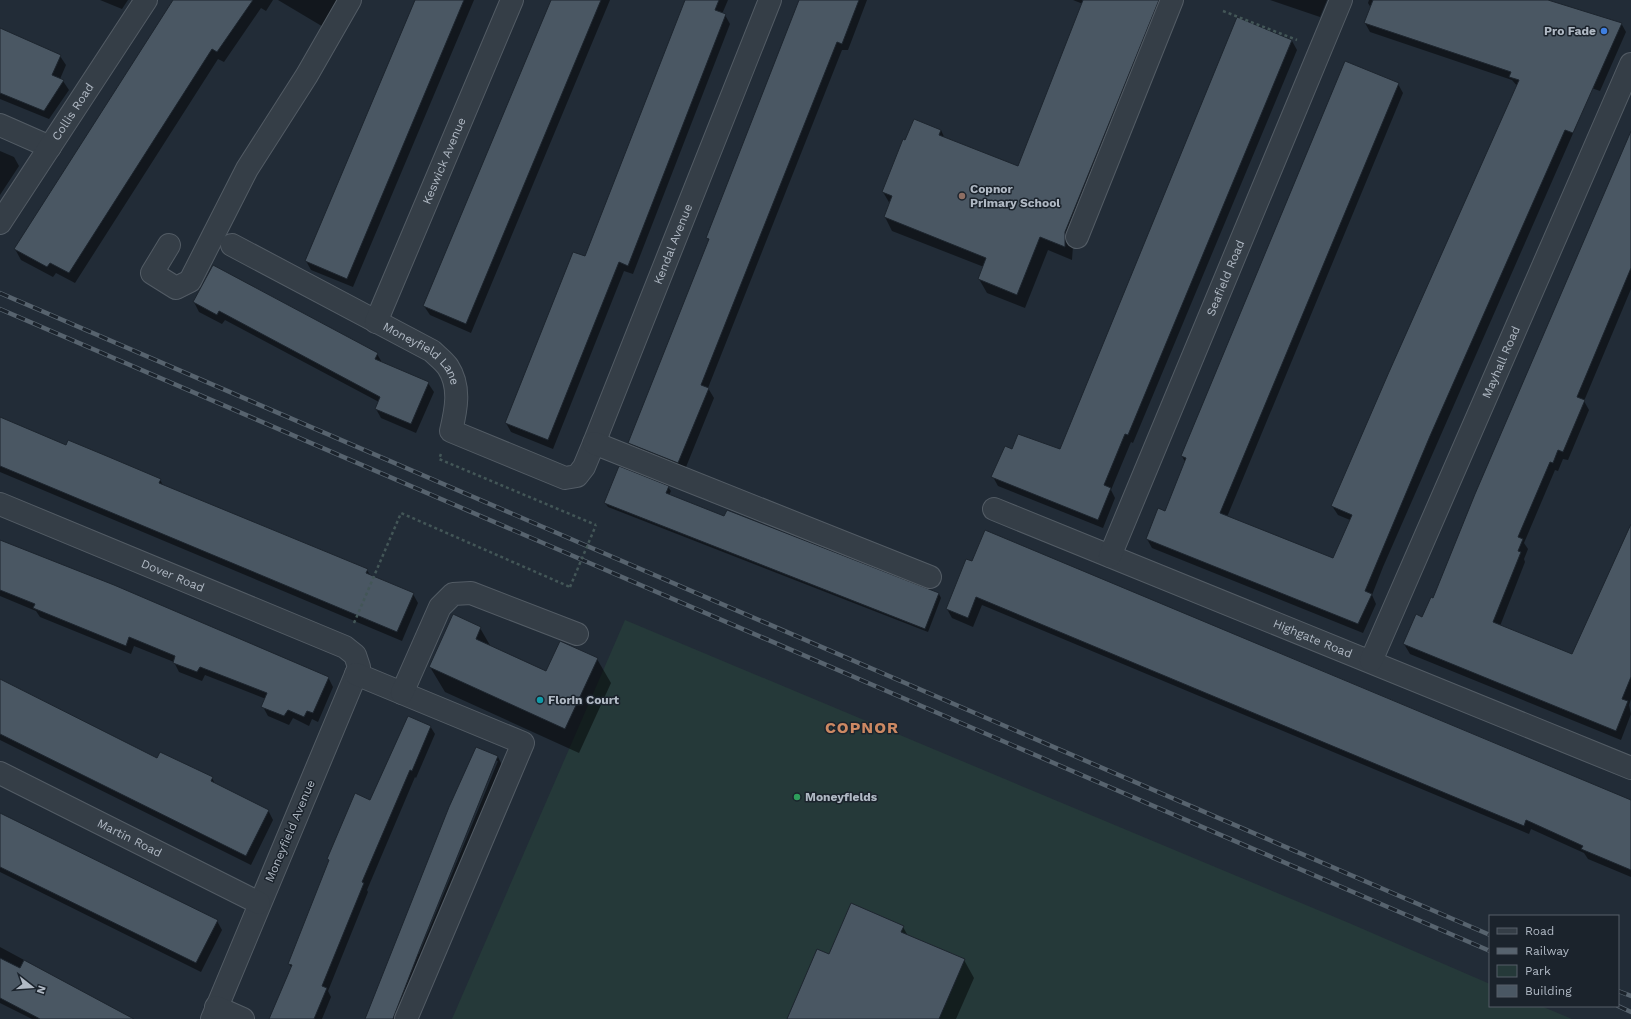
<svg xmlns="http://www.w3.org/2000/svg" width="1631" height="1019" viewBox="0 0 1631 1019" font-family="'Work Sans',sans-serif">
  <rect width="100%" height="100%" fill="#222c37"/>
  <path fill="#253939" d="M625 620 1349 923 1490 984V1006H1541L1572 1019H452Z"/>
  <path fill="#0007" fill-rule="evenodd" d="M100 0H128L122 9Z
    M176 0H273L266 11 261 8 224 62 218 59 75 283 56 273 53 277 21 260 15 249Z
    M278 0H341L325 28Z
    M415 0H474L353 287 311 270 306 261Z
    M552 0H610L471 333 430 315 424 306Z
    M686 0H728L722 14 725 15 730 24 633 274 624 271 553 449 511 432 506 423 585 258Z
    M800 0H867L848 50H842L708 388 714 398 684 472 634 452 629 443 709 241 707 238Z
    M1073 0H1175L1073 246 1072 260 1048 250 1025 308 987 293 979 279 984 267 892 231 885 217 890 204 883 192 906 141 941 130 945 139 1019 168 1083 4Z
    M1270 0H1327L1320 17Z
    M1369 0H1547L1621 23 1626 32 1600 91 1566 79 1578 122 1383 567 1372 595 1376 604 1363 633 1152 548 1147 539 1165 512 1185 462 1182 456 1398 84 1403 93 1227 517 1333 559 1350 520 1338 515 1332 506 1518 87 1512 80 1370 32 1365 23 1371 8 1368 3Z
    M0 30 60 56 66 65 60 79 63 81 69 90 49 119 0 99Z
    M1292 41 1297 50 1133 443 1131 442 1111 490 1115 498 1103 528 998 486 993 477 1012 450H1060Z
    M1631 138V289L1584 401 1589 410 1568 460 1563 459 1558 471 1555 470 1524 543 1528 549 1524 559 1525 562 1500 626 1572 655 1631 524V699L1629 705 1631 714 1621 740 1410 654 1404 644 1434 599Z
    M0 151 14 157 19 166 0 195Z
    M194 302 377 354 383 364 428 383 434 392 416 433 381 418 376 409 379 402 225 320 222 324 199 312Z
    M0 418 67 446 160 479 163 486 367 570 370 575 413 594 418 603 402 641 0 472Z
    M668 487 671 491 669 495 725 517 727 511 939 594 941 598 928 632 608 507 605 503Z
    M0 541 328 677 333 687 318 722 312 719 309 726 293 718 289 725 268 716 263 707 266 699 205 675 202 681 179 672 174 662 134 646 131 654 40 617 36 611 0 596Z
    M967 560 1631 801V877L1588 859 1584 853 1531 829 1529 834 982 605 973 627 952 618 947 609Z
    M480 628 491 647 547 672 597 659 611 683 579 753 445 692 430 667Z
    M0 681 158 759 212 778 215 784 268 810 273 820 251 865 0 740Z
    M430 726 435 734 416 778 415 777 367 890 368 892 328 991 331 997 322 1019H270L292 968 289 964 330 862 328 859 370 801Z
    M476 748 498 757 502 765 400 1019H366ZM495 761H498L419 954 417 953Z
    M0 814 217 921 222 930 201 972 0 872Z
    M903 927 908 936 964 960 974 978 956 1019H788L830 955Z
    M0 947 100 1001 131 1019H32L0 1003Z"/>
  <path fill="#4a5763" stroke="#1d252e" d="M173 0H253L217 52 212 49 69 273 50 263 47 267 14 249Z
    M415 0H464L347 279 305 261Z
    M551 0H601L466 324 423 306Z
    M685 0H719L715 10 726 14 628 266 619 262 548 440 505 423 573 252 585 256Z
    M799 0H859L842 44 837 42 701 385 709 388 678 463 628 443 709 239 706 238Z
    M1083 0H1159L1065 232V247L1040 237 1017 295 978 279 986 258 884 217 892 196 882 192 903 139 905 140 914 119 941 130 939 135 1018 166Z
    M1373 0H1548L1622 23 1573 133 1565 130 1430 436 1365 591 1372 594 1358 624 1146 539 1158 508 1165 511 1186 458 1181 456 1345 61 1399 83 1220 513 1333 558 1352 515 1331 506 1389 372 1519 80 1509 77 1511 72 1364 23Z
    M1237 17 1292 40 1128 435 1125 434 1104 485 1111 488 1098 520 991 477 1005 446 1012 449 1018 434 1060 449Z
    M0 28 61 55 52 75 64 80 44 111 0 93Z
    M1631 131V268L1577 397 1585 400 1563 452 1558 450 1553 463 1550 462 1518 537 1523 539 1518 551 1521 552 1493 622 1572 654 1631 524V677L1622 699 1628 701 1616 731 1403 644 1416 614 1422 617 1431 597 1433 598 1475 494Z
    M213 265 378 353 375 359 429 382 411 424 375 409 380 397 219 311 217 315 193 302Z
    M0 417 66 445 68 440 109 457 161 479 159 483 368 569 366 573 414 593 397 632 0 466Z
    M619 466 669 486 666 493 724 516 727 510 939 593 925 629 604 503Z
    M985 530 1631 800V870L1581 849 1583 846 1526 820 1524 826 976 597 968 618 946 609 966 559 972 561Z
    M0 540 114 585 329 677 313 713 307 711 304 717 288 710 284 716 261 707 267 693 200 667 197 672 173 663 175 656 129 637 126 646 33 608 35 604 0 590Z
    M453 614 481 627 476 639 546 671 560 641 598 658 565 729 429 667Z
    M0 679 157 758 160 752 213 777 211 781 269 810 246 856 0 734Z
    M408 716 431 726 412 771 410 770 362 882 364 883 322 986 327 988 314 1019H269L292 965 288 964 329 860 327 859 355 793 370 800Z
    M476 747 498 756 420 949 394 1016 393 1019H365L449 807Z
    M0 813 218 920 196 963 0 867Z
    M851 903 904 926 901 932 965 959 939 1019H787L817 949 829 954Z
    M0 958 20 968 24 960 134 1019H40L0 998Z"/>
  <g fill="none" stroke-linecap="round" stroke-linejoin="round">
    <g stroke="#535c65" stroke-width="24">
      <g id="minor">
        <path d="M0 125 50 147"/>
        <path id="s1" d="M0 223 146 0"/>
        <path d="M1077 237 1172 0"/>
        <path d="M169 245 152 273 176 288 190 281 247 169 307 75 350 0"/>
        <path id="s2" d="M232 245 432 351C437 356 444 361 448 367 461 387 456 410 451 431L565 478 577 476 584 467 594 443 770 0"/>
        <path id="s3" d="M376 322 512 0"/>
        <path d="M594 443 930 577"/>
        <path id="s4" d="M0 504 345 647 355 655 359 667 212 1019"/>
        <path id="s5" d="M994 509 1631 768"/>
        <path id="s6" d="M1110 556 1341 0"/>
        <path id="s7" d="M1371 661 1631 64"/>
        <path d="M356 674 523 743 406 1019"/>
        <path d="M402 693 440 607 453 594 471 593 577 634"/>
        <path id="s8" d="M0 773 259 903"/>
        <path d="M216 1007 243 1019"/>
      </g>
    </g>
    <path stroke="#435657" stroke-width="2.5" stroke-dasharray="3 3" stroke-linecap="butt" d="M1223 11 1297 40
      M441 454 439 459 596 525
      M354 623 401 513 570 587"/>
    <use href="#minor" stroke="#353e47" stroke-width="22"/>
    <g stroke="#57636e" stroke-width="4.5">
      <path id="rail" d="M0 293 1490 935
        M0 309 1490 951
        M1618 991 1631 996
        M1618 1006 1631 1012"/>
    </g>
    <use href="#rail" stroke="#1b232c" stroke-width="3" stroke-dasharray="9" stroke-linecap="butt"/>
    <path stroke="#435657" stroke-width="2.5" stroke-dasharray="3 3" stroke-linecap="butt" d="M570 587 596 525"/>
  </g>
  <circle fill="#3f7fe0" stroke="#1b232c" stroke-width="1.5" cx="1604" cy="31" r="4"/>
  <circle fill="#8d6e63" stroke="#1b232c" stroke-width="1.5" cx="962" cy="196" r="4"/>
  <circle fill="#0f9aa8" stroke="#1b232c" stroke-width="1.5" cx="540" cy="700" r="4"/>
  <circle fill="#2e9e5b" stroke="#1b232c" stroke-width="1.5" cx="797" cy="797" r="4"/>
  <g text-anchor="middle" dominant-baseline="central" stroke-width="3" stroke-linejoin="round" paint-order="stroke">
    <g font-size="12" font-weight="bold" fill="#b0b9c4" stroke="#1b232c" text-anchor="start">
      <text x="1596" y="31" text-anchor="end">Pro Fade</text>
      <text x="970" y="189">Copnor<tspan x="970" dy="14">Primary School</tspan></text>
      <text x="548" y="700">Florin Court</text>
      <text x="805" y="797">Moneyfields</text>
    </g>
    <g font-size="12" fill="#b0b9c4" stroke="#1b232c">
      <text stroke="none"><textPath href="#s1" startOffset="133">Collis Road</textPath></text>
      <text stroke="none"><textPath href="#s3" startOffset="175">Keswick Avenue</textPath></text>
      <text stroke="none"><textPath href="#s2" startOffset="702">Kendal Avenue</textPath></text>
      <text stroke="none"><textPath href="#s6" startOffset="301">Seafield Road</textPath></text>
      <text stroke="none"><textPath href="#s2" startOffset="220">Moneyfield Lane</textPath></text>
      <text stroke="none"><textPath href="#s7" startOffset="326">Mayhall Road</textPath></text>
      <text stroke="none"><textPath href="#s4" startOffset="187">Dover Road</textPath></text>
      <text stroke="none"><textPath href="#s5" startOffset="344">Highgate Road</textPath></text>
      <text transform="translate(290 831) rotate(-67)">Moneyfield Avenue</text>
      <text stroke="none"><textPath href="#s8" startOffset="145">Martin Road</textPath></text>
    </g>
    <g font-size="16" font-weight="bold" letter-spacing="1" fill="#cc8963" stroke="#1b232c">
      <text x="862" y="727">COPNOR</text>
    </g>
  </g>
  <rect x="1489" y="915" width="130" height="92" fill="#1b232c" stroke="#575f69"/>
  <rect x="1497" y="928" width="20" height="6" fill="#353e47" stroke="#575f69"/>
  <text x="1525" y="935" font-size="12" fill="#b0b9c4">Road</text>
  <rect x="1497" y="948" width="20" height="6" fill="#57636e" stroke="#575f69"/>
  <text x="1525" y="955" font-size="12" fill="#b0b9c4">Railway</text>
  <rect x="1497" y="965" width="20" height="12" fill="#253939" stroke="#575f69"/>
  <text x="1525" y="975" font-size="12" fill="#b0b9c4">Park</text>
  <rect x="1497" y="985" width="20" height="12" fill="#4a5763" stroke="#575f69"/>
  <text x="1525" y="995" font-size="12" fill="#b0b9c4">Building</text>
  <g transform="translate(32 987) rotate(107)" stroke="#1b232c" stroke-width="3" paint-order="stroke">
  <path d="M0-3L7 15L0 10L-7 15Z" fill="#b0b9c4"/>
  <text y="-6" font-size="11" font-weight="bold" text-anchor="middle" fill="#b0b9c4">N</text>
  </g>
</svg>
